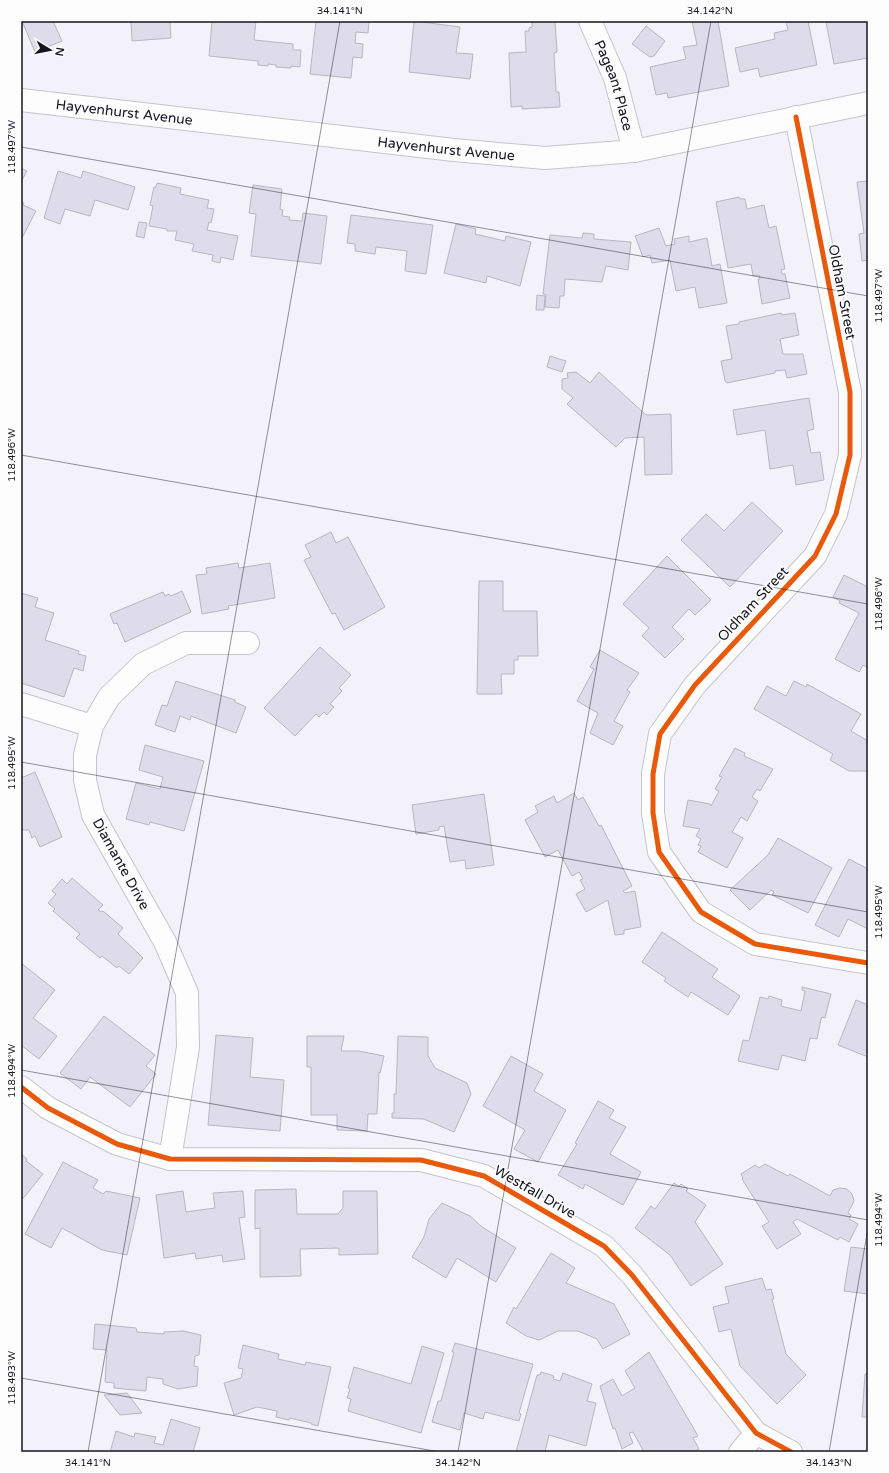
<svg xmlns="http://www.w3.org/2000/svg" width="889" height="1473" viewBox="0 0 889 1473" font-family="'Varela Round',sans-serif">
  <rect width="100%" height="100%" fill="#f3f2fa"/>
  <path fill="#dedbeb" stroke="#b8b6c0" d="M22 21H53L62 41 35 52Z
    M131 21H170L171 38 132 41Z
    M212 21H256L254 40 293 44V50H301L300 67 291 66V68L276 67V65L268 64V66L258 65V61L209 56Z
    M316 21H369L368 33 356 32 355 43 363 44 362 58 353 57 351 78 310 74Z
    M414 21 460 27 456 53 473 54 470 79 409 72Z
    M532 21H555L557 52 554 53 556 92H559L560 107 522 109V106L511 107 509 53 526 52 525 31H529V28L532 27Z
    M692 21H718L729 86 668 98 667 93 656 95 650 67 686 59 683 47 697 45Z
    M786 21H808L817 65 760 77 758 68 740 72 735 48 775 39 774 33 788 30Z
    M832 21H868V58L834 64 826 22Z
    M646 26 665 41 654 56 650 57 632 44Z
    M21 168 27 171 21 182Z
    M58 171 81 178 83 171 135 187 128 210 95 200 90 216 65 209 60 224 44 218Z
    M868 181V260L862 261 859 234 864 233 857 182Z
    M157 183 181 188 180 194 209 200 207 208 214 209 211 223 209 222 207 230 238 236 233 260 221 257 220 263 212 261 213 255 192 251 194 244 175 240 177 231H167V229L149 226 153 206 150 205 154 187H156Z
    M253 185 282 189 280 209 283 210 282 216 290 217 289 220 302 221 303 213 327 216 321 264 251 256 256 214 249 213Z
    M739 197 740 199H745L747 209 764 205 769 228 776 226 785 269 781 270 782 274H785L790 298 762 304 758 279H760L759 275 753 276 751 264 728 268 716 202Z
    M21 201 24 203 23 205 36 211 21 240Z
    M351 215 433 225 426 274 405 271 407 251 376 247 375 254 355 251V244L347 243Z
    M139 222 147 223 144 238 136 236Z
    M456 224 476 229 475 234 505 241 506 236 531 242 520 286 487 276 486 283 444 273Z
    M659 228 666 246 675 244 674 239 689 236V242L707 238 712 266 720 264 727 303 699 308 695 287 676 291 670 260 652 263 650 255 643 257 635 236Z
    M583 233 594 234V239L631 242 628 270 606 266 602 282 565 279 564 296H560L559 308 545 307 546 295 543 294 550 235 582 238Z
    M537 295 545 296 544 310H536Z
    M781 313 782 315 795 313 799 335 780 339 783 354H803L807 374 787 378 785 370 775 371V373L727 383 725 381 721 361 732 359 726 326 739 324V322Z
    M550 356 566 361 562 372 547 367Z
    M576 372 590 383 599 372 646 415 671 414 672 474 645 475 644 437 625 438 616 447 567 404 573 398 562 389V379L568 378 567 373Z
    M809 398 814 429 807 431 811 453 820 452 824 480 796 485 793 465 770 469 765 430 737 435 733 410Z
    M752 502 783 531 730 587 681 540 706 514 724 531Z
    M331 532 336 543 348 537 385 607 344 630 335 613 332 614 304 560 311 557 305 545Z
    M667 556 711 600 695 615 689 609 672 627 684 639 665 658 642 636 649 628 623 604Z
    M238 563 239 568 270 563 275 598 228 606 229 609 202 614 196 575 207 574 206 568Z
    M844 575 868 587V668L863 665 859 672 835 659 859 613 839 603 840 601 833 597Z
    M479 581H503V611H537L538 656H518V660H514V674H501L502 694H477Z
    M182 591 191 612 125 642 117 623 114 624 110 614 163 592 165 596 169 594 171 596Z
    M21 593 38 598 35 607 54 613 45 640 79 651 78 654 86 656 83 671 74 668 64 697 21 683Z
    M320 647 351 675 339 688 342 691 330 704 334 707 327 715 324 712 319 717 316 714 295 736 264 708Z
    M600 650 639 673 627 690 630 692 614 721 623 726 613 745 590 733 598 713 577 701 594 669 590 667Z
    M176 681 235 700V702L246 707 236 733 191 716 190 720 180 716 175 732 155 725 162 705 167 706Z
    M794 681 806 687 807 684 861 714 851 731 868 741V771H849L830 760 833 754 754 709 767 686 786 696Z
    M145 745 204 761 184 831 150 822 149 825 126 819 136 783 160 789 163 777 139 770Z
    M735 748 745 753 744 756 773 769 760 791 757 789 752 797 758 801 747 821 741 817 732 832 743 838 727 868 698 852 701 846 698 845 701 839 696 836 700 829 683 826 688 800 710 804 711 806 719 791 715 789 722 777 719 776Z
    M35 772 62 837 40 847 35 836 32 838 29 830H22L21 828V778Z
    M574 793 578 800 583 797 599 826 601 825 632 886 623 891 625 893 635 891 641 927 624 930V934L615 935 608 900 586 912 576 894 585 889 580 880 583 879 579 872 572 876 558 850 545 857 525 820 538 812 535 806 554 796 557 803Z
    M484 794 494 865 466 869 465 860 450 862 444 826 439 827V830L416 834 412 805Z
    M778 838 832 868 808 913 772 895 774 892 771 890 750 910 730 890 768 855Z
    M849 859 868 869V929L848 919 839 937 815 925Z
    M72 878 103 905 98 910 102 912 103 911 123 928 118 934 143 958 129 974 119 966 117 968 102 956 100 958 76 938 80 934 53 911 55 909 48 903 56 894 52 891 62 879 67 884Z
    M662 932 718 969 712 977 740 996 728 1015 691 992 688 997 664 981 666 978 642 962Z
    M21 963 55 990 33 1018 57 1036 39 1059 21 1045Z
    M802 987 831 994 825 1018 822 1017 821 1019 817 1039 810 1038 805 1061 782 1055 778 1070 738 1061 743 1040 749 1041 760 997 768 999 769 996 782 1000 781 1006 801 1011 805 991 802 990Z
    M856 1000 868 1005V1057L838 1045Z
    M104 1016 155 1055 146 1066 156 1074 130 1107 90 1077 81 1089 60 1073Z
    M216 1035 253 1038 250 1077 284 1080 280 1131 208 1125Z
    M307 1036H344L341 1051H359L384 1056 380 1073 379 1072 377 1114H368L367 1131 337 1130V1115H311V1067H307Z
    M398 1036 428 1037V1056L435 1068 467 1083 471 1094 454 1132 424 1119 392 1118V1113H394V1094H396Z
    M511 1056 543 1074 534 1091 566 1110 538 1162 514 1149 525 1130 483 1106Z
    M598 1101 614 1110 609 1118 626 1127 610 1154 641 1172 623 1205 585 1184 583 1189 558 1175 577 1144 575 1143Z
    M21 1154 27 1159 26 1161 43 1174 21 1201Z
    M63 1162 98 1180 93 1188 103 1194 106 1191 140 1198 127 1255 102 1250 62 1228 51 1248 25 1234Z
    M765 1164 788 1176 790 1174 830 1196 833 1190 840 1188 847 1189 852 1194 854 1201 848 1213 851 1215 849 1219 858 1224 849 1242 840 1237 838 1240 797 1219 793 1222 801 1234 777 1249 762 1226 769 1222 742 1179 743 1178 741 1174 755 1165 759 1168Z
    M674 1183 679 1186 681 1184 688 1189 686 1191 706 1205 695 1222 723 1264 691 1286 670 1255 635 1228 651 1206 655 1209Z
    M296 1189 297 1214H338L343 1208V1191H377L378 1254 339 1255V1248L300 1249 301 1276 260 1277V1228L255 1229V1190Z
    M183 1191 186 1212 215 1208 213 1193 243 1191 245 1217 239 1218 245 1259 223 1262 222 1255 196 1259 195 1253 164 1258 156 1195Z
    M442 1203 470 1216 482 1227 516 1248 496 1282 457 1258 446 1278 412 1257 424 1237 429 1219Z
    M851 1247 868 1249V1294L844 1291Z
    M551 1253 575 1268 566 1283 614 1304 630 1334 603 1349 597 1339 578 1331H558L539 1340 526 1336 506 1323 514 1307 516 1309Z
    M762 1278 766 1290 771 1289 774 1299H772L786 1354 806 1375 777 1404 740 1366 731 1329 719 1332 713 1307 729 1303 725 1287Z
    M95 1324 136 1328 137 1332 164 1334V1332L183 1331 201 1335 199 1355 195 1356 194 1366 198 1367 197 1386 178 1389 163 1384V1379L147 1377 146 1391 114 1388V1383L105 1382 107 1350 93 1349Z
    M455 1343 533 1364 519 1413 521 1414 519 1421 485 1412 483 1419 464 1413 460 1430 432 1422 438 1401H441L454 1352H452Z
    M243 1345 279 1354 278 1359 305 1365 306 1362 331 1367 318 1426 311 1424V1423L290 1418 289 1420 276 1417 277 1411 257 1407 234 1415 224 1383 241 1378 243 1369 238 1368Z
    M422 1346 444 1353 421 1433 348 1411 351 1399 347 1398 350 1389 348 1388 354 1367 411 1384Z
    M649 1352 698 1436 693 1438 699 1449 693 1452H644L633 1432 629 1433 633 1443 622 1449 615 1428 613 1429 600 1386 613 1379 622 1396 635 1388 625 1371Z
    M541 1372 554 1376 553 1379 560 1381 563 1373 592 1384 587 1401 596 1403 586 1446 549 1435 545 1452H516L537 1375H540Z
    M865 1374H868V1417H862Z
    M127 1393 142 1413 120 1415 104 1395Z
    M171 1419 200 1428 193 1452H110L116 1431 134 1437 135 1433 156 1437 154 1443 163 1445Z"/>
  <g fill="none" stroke-linecap="round" stroke-linejoin="round">
    <g stroke="#c5c4ce" stroke-width="24">
      <g id="street">
        <path id="s1" d="M590 21 615 78 634 151"/>
        <path d="M796 117 850 392V455L836 514 815 556 695 685 660 734 653 774V813L659 852 701 912 755 944 868 963"/>
        <path d="M21 704 92 726"/>
        <path d="M21 1087 48 1108 117 1144 170 1159 421 1160 484 1176 604 1246 632 1275 756 1433 791 1452"/>
        <path d="M170 1159 188 1047 187 993 165 942 93 815 85 780V755L92 726 109 697 143 664 186 643H248"/>
        <path d="M740 1452 756 1433"/>
      </g>
    </g>
    <g stroke="#c5c4ce" stroke-width="24">
      <g id="secondary">
        <path id="s2" d="M21 100 454 150 545 158 634 151 868 103"/>
      </g>
    </g>
    <use href="#street" stroke="#fdfdfe" stroke-width="22"/>
    <use href="#secondary" stroke="#fdfdfe" stroke-width="22"/>
    <g stroke="#fdfdfd" stroke-width="8">
      <path id="cycleway" d="M796 117 850 392V455L836 514 815 556 695 685 660 734 653 774V813L659 852 701 912 755 944 868 963
        M21 1087 48 1108 117 1144 170 1159 421 1160 484 1176 604 1246 632 1275 756 1433 791 1452"/>
    </g>
    <use href="#cycleway" stroke="#e8590c" stroke-width="5"/>
  </g>
  <path fill="none" stroke="#161420" stroke-width="1" stroke-opacity="0.45" d="M21 147 868 296M21 455 868 604M21 762 868 912M21 1070 868 1220M21 1378 440 1452M88 1452 340 21M458 1452 711 21M829 1452 868 1228"/>
  <g text-anchor="middle" dominant-baseline="central" stroke-width="3.5" stroke-linejoin="round" paint-order="stroke">
    <g font-size="14" fill="#161420" stroke="#fdfdfd">
      <text stroke="none"><textPath href="#s1" startOffset="69">Pageant Place</textPath></text>
      <text stroke="none"><textPath href="#s2" startOffset="104">Hayvenhurst Avenue</textPath></text>
      <text stroke="none"><textPath href="#s2" startOffset="428">Hayvenhurst Avenue</textPath></text>
      <text transform="translate(842 292) rotate(79)">Oldham Street</text>
      <text transform="translate(753 604) rotate(-47)">Oldham Street</text>
      <text transform="translate(121 864) rotate(61)">Diamante Drive</text>
      <text transform="translate(535 1192) rotate(30)">Westfall Drive</text>
    </g>
  </g>
  <rect width="889" height="1473" fill="none" stroke="#fdfdfd" stroke-width="44"/>
  <g transform="translate(50 50) rotate(100)" stroke="#fdfdfd" stroke-width="3" paint-order="stroke">
  <path d="M0-3L7 15L0 10L-7 15Z" fill="#161420"/>
  <text y="-6" font-size="11" font-weight="bold" text-anchor="middle" fill="#161420">N</text>
  </g>
  <rect x="22" y="22" width="845" height="1429" fill="none" stroke="#161420" stroke-width="1.5"/>
  <g font-size="10" text-anchor="middle" fill="#161420">
    <text x="340" y="14">34.141°N</text>
    <text x="710" y="14">34.142°N</text>
    <text transform="translate(11 147) rotate(-90)" y="4">118.497°W</text>
    <text transform="translate(878 296) rotate(-90)" y="4">118.497°W</text>
    <text transform="translate(11 455) rotate(-90)" y="4">118.496°W</text>
    <text transform="translate(878 604) rotate(-90)" y="4">118.496°W</text>
    <text transform="translate(11 763) rotate(-90)" y="4">118.495°W</text>
    <text transform="translate(878 912) rotate(-90)" y="4">118.495°W</text>
    <text transform="translate(11 1071) rotate(-90)" y="4">118.494°W</text>
    <text transform="translate(878 1220) rotate(-90)" y="4">118.494°W</text>
    <text transform="translate(11 1378) rotate(-90)" y="4">118.493°W</text>
    <text x="88" y="1466">34.141°N</text>
    <text x="458" y="1466">34.142°N</text>
    <text x="829" y="1466">34.143°N</text>
  </g>
</svg>
